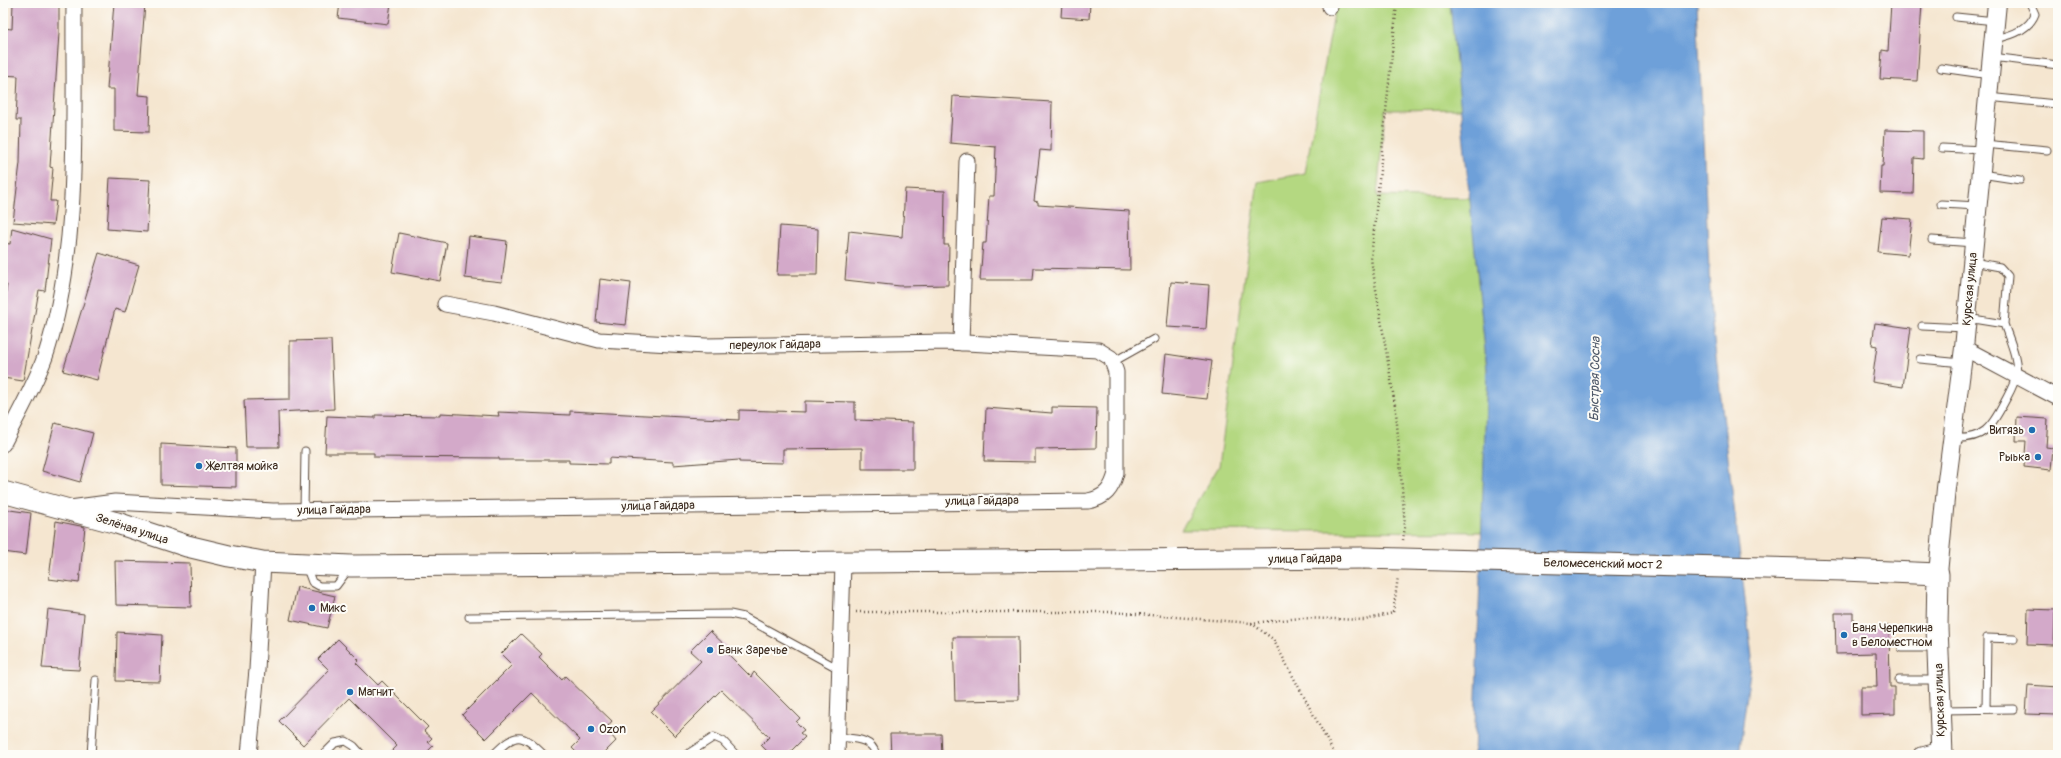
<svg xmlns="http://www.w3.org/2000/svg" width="2061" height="758" viewBox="0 0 2061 758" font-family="Pangolin,sans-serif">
  <rect width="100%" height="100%" fill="#fdfcf7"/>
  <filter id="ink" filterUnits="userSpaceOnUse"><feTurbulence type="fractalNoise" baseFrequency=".025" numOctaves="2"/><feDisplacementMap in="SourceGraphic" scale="8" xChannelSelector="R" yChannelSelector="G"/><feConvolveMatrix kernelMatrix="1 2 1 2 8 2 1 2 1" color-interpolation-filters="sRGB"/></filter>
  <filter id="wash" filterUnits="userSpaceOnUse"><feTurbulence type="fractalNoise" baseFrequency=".012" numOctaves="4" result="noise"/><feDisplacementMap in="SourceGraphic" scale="16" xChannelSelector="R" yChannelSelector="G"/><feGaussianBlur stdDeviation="0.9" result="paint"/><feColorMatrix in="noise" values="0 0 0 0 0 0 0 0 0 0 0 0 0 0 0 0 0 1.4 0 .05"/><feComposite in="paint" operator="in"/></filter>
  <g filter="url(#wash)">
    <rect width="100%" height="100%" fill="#f5e6d0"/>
    <path fill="#b4d881" stroke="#788150" d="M1336 3H1450L1462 109 1385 110 1377 196 1470 198 1487 370 1482 532 1181 530 1219 466 1258 182 1305 173Z"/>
    <path fill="#6ea0d9" stroke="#54657c" d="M1450 3H1697L1711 315 1752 657 1739 755H1474L1487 370Z"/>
    <g id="blocks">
      <path fill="#d3a9c9" d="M13 3H59V33L50 167 53 168 50 201H56L53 225 13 222 20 163 21 120H16L18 76 3 75V28L12 29Z
        M114 3H145L138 95 150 96 149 132 114 131V89H107Z
        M340 3H391L388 24 338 18Z
        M1062 3H1090L1089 19 1061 17Z
        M1891 3H1922L1917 81 1880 79 1882 50 1888 51Z
        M953 96 1052 102 1051 151 1040 150 1034 201 1038 202V205L1129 211 1130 270 1034 268 1033 280H980L983 243H986L989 196H994L996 147 950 143Z
        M1885 130 1923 131V159L1914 158 1913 194 1880 193 1881 166H1883Z
        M110 178 150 180 147 232 107 229Z
        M905 189 945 191 944 245H949L948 285 900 286 845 280 849 231 902 237Z
        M1882 217 1912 219 1908 255 1878 252Z
        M780 226 818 229 817 275H777Z
        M12 228 51 239 45 291 39 290 23 381 3 378V309L7 285 3 284V243L10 244Z
        M399 233 447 243 440 281 392 272Z
        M469 236 507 241 502 282 465 278Z
        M99 253 139 265 125 312 115 309 97 380 63 371Z
        M600 279 631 283 626 325 596 322Z
        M1171 282 1209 285 1206 329 1167 327Z
        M1875 323 1911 328 1903 387 1872 382 1877 346 1872 345Z
        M331 340 334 409 278 412 279 447H246L244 400 290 399V341Z
        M1166 354 1212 361 1207 399 1162 394Z
        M805 401 855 402V420L913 422V469H862V448L783 449V463L739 462V460L673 465V462L609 458V464L569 463V460H499V458L374 457V453H325L327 416 375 418V415L440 416V413L499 416 498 412 570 415V411L739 420V410L805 412Z
        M1052 407 1097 408 1096 448 1035 449V462L984 461 986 408 1052 413Z
        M2017 417 2048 419 2046 447 2053 448 2051 470 2024 467 2026 441H2016Z
        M55 423 93 433 80 482 42 471Z
        M161 444 236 448V487L161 485Z
        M3 509 31 513 26 555 3 552Z
        M56 521 85 527 79 583 49 579Z
        M115 561 190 563 191 607 116 605Z
        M297 587 335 596 327 628 290 620Z
        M48 609 84 614 79 670 42 668Z
        M2028 609 2055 610 2054 645 2027 644Z
        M1835 613H1853V627L1889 626 1890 687H1895V714L1861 715V687H1877L1876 653 1836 654Z
        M710 631 731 651 728 654 751 677 754 672 800 718 796 722 804 730 800 733 805 737 787 755H771L761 745 769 737 721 690 675 736 651 712 701 661 690 651Z
        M117 632 162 635 160 682 116 681Z
        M521 634 542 654 539 657 562 680 565 676 612 721 608 726 615 733 612 736 616 741 602 755H579L572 748 580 740 532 693 486 739 462 715 512 665 501 654Z
        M953 637H1018L1019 700 955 701Z
        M338 639 359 660 356 663 378 685 382 681 428 727 424 731 432 738 428 742 433 746 424 755H388L397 746 349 698 303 745 279 721 329 670 318 659Z
        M2028 685 2058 687 2056 715 2026 714Z
        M890 734H941L942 755H891Z"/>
    </g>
  </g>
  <g filter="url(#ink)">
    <use href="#blocks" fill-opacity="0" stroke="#574639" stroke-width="1"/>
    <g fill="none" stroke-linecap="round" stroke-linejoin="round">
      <g stroke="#574639" stroke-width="9">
        <path id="service" d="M1956 17 1995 21
          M1994 39C2011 36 2029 30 2035 14L2030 3
          M1992 57 2058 65
          M1941 68 1990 75
          M1988 97 2056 104
          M1984 144 2047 150
          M1942 148 1983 150
          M1981 174 2020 180
          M1941 204 1978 206
          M1932 240 1974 243
          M1967 318 2004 324 2008 276 2000 267 1973 262
          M1922 326 1966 328
          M1920 359 1962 363
          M1113 362 1154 339
          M1953 438C1983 440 1991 428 2004 403 2008 395 2015 384 2016 375 2019 359 2009 339 2004 324
          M304 511 305 451
          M306 566 312 582 319 586H336L348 570
          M469 617 730 614 744 617 839 669
          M1902 648H1935
          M1899 680H1937
          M1986 709 1987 638 2014 639
          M1942 710 2014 709
          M837 737C852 739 872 737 876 755
          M91 755 96 680
          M323 755 335 743 346 741 354 746 362 755
          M493 755C516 732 521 732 544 755
          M686 755 714 737 723 741 736 755
          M1918 755V752L1940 746"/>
      </g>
      <g stroke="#574639" stroke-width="17">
        <path id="minor" d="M1330 7V3
          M961 343 967 161
          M1964 348 2058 398
          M3 444C17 416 38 380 47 351 81 243 73 116 74 3
          M70 508 115 502 273 511 1088 501C1105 498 1112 489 1116 473V372L1111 358 1098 350 947 342 706 346 599 340 494 313 445 304
          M249 755 257 670 263 562
          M837 755 843 564"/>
      </g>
      <g stroke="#574639" stroke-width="20">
        <path id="tertiary" d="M1938 574 1946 488 1964 348 1997 3"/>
      </g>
      <g stroke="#574639" stroke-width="23">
        <path id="secondary" d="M3 492 117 523 187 546 229 556 263 562 351 566 1363 558
          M1843 570 1938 574 1937 627 1942 755"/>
      </g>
      <path stroke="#574639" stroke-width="2.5" stroke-dasharray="1 3" stroke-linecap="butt" d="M1397 3 1371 259 1396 411 1405 527 1403 540
        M856 612H1112L1251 623 1273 639 1335 755
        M1251 623 1302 618 1365 620 1393 613 1398 577"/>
      <use href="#service" stroke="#fff" stroke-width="7"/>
      <use href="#minor" stroke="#fff" stroke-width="15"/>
      <use href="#tertiary" stroke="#fff" stroke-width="18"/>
      <use href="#secondary" stroke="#fff" stroke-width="21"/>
      <g stroke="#574639" stroke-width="23" stroke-linecap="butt">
        <path id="secondary-bridge" d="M1363 558 1843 570"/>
      </g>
      <use href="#secondary-bridge" stroke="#fff" stroke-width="21"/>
    </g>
  </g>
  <g fill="#1f6fb2" stroke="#fdfcf7" stroke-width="1.5">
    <circle cx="2032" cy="430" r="4"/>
    <circle cx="2038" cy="457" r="4"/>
    <circle cx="199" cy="466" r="4"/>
    <circle cx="312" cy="608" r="4"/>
    <circle cx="1844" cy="635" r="4"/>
    <circle cx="710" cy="650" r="4"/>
    <circle cx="350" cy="692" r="4"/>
    <circle cx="591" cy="729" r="4"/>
  </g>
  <g text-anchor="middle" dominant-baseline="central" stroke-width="4" stroke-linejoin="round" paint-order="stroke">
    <g font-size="12" fill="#3b2a1e" stroke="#fdfcf7">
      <text transform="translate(1970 289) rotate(-85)">Курская улица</text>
      <text transform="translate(775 345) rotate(-1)">переулок Гайдара</text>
      <text transform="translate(982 501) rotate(-1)">улица Гайдара</text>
      <text transform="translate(658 506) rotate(-1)">улица Гайдара</text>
      <text transform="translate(334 510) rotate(-1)">улица Гайдара</text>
      <text transform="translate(132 529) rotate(18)">Зелёная улица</text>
      <text transform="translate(1305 559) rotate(-1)">улица Гайдара</text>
      <text transform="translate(1603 564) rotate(1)">Беломесенский мост 2</text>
      <text transform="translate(1940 700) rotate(-92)">Курская улица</text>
    </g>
    <g font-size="12" fill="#3b2a1e" stroke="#fdfcf7" text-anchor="start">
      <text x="2024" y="430" text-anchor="end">Витязь</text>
      <text x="2030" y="457" text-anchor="end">Рыька</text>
      <text x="207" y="466">Желтая мойка</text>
      <text x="320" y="608">Микс</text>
      <text x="1852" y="628">Баня Черепкина<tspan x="1852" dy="14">в Беломестном</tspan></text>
      <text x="718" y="650">Банк Заречье</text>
      <text x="358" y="692">Магнит</text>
      <text x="599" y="729">Ozon</text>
    </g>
    <g font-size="13" font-style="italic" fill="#4f5969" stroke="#fdfcf7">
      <text transform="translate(1595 379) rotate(-89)">Быстрая Сосна</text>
    </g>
  </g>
  <rect width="2061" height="758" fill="none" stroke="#fdfcf7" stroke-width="16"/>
</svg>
